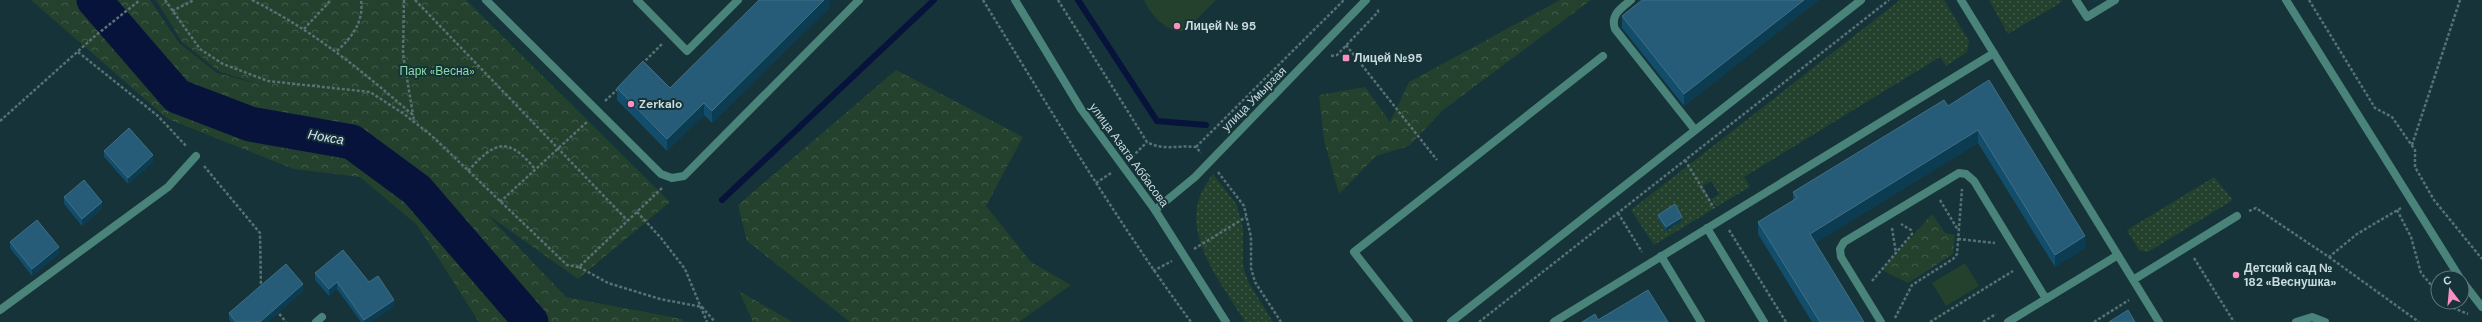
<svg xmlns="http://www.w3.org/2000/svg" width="2482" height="322" viewBox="0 0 2482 322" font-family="'DM Sans',sans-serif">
  <defs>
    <pattern id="grass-dots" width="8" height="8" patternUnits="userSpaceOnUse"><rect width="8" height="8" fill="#23412d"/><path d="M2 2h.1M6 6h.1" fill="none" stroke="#425c4b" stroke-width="1.8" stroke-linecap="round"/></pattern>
    <pattern id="forest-crowns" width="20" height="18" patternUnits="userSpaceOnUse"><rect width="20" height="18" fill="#23412d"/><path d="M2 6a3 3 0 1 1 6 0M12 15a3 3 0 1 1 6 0" fill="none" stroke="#425c4b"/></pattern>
  </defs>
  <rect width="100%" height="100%" fill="#153338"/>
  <path fill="url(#grass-dots)" d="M1900 0H1944L1969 41 1967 52 1946 66 1940 57 1744 177 1750 187 1716 207 1711 199 1719 194 1711 181 1703 186 1698 178 1715 208 1654 245 1631 210Z
    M1989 0H2060L2062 2 2008 34Z
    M1213 174 1237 205 1243 229V267L1249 283 1273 322H1245C1218 277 1171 225 1213 174Z
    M2214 177 2233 200 2148 252 2139 250 2127 230Z"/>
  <path fill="url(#forest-crowns)" d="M31 0H150L179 43 217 73 263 85 220 72 182 42 156 0H466L670 202 578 279 488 215 566 297 682 319 684 322H479L417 225 360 177 294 169 168 119Z
    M1560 0H1591L1443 110 1409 146 1376 156 1339 194 1324 140 1319 95 1365 87 1390 122 1409 82Z
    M896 70 1023 137 986 206 1031 262 1071 285 1019 322H850L747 241 738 205Z
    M1932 214 1945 233 1955 235 1953 254 1908 283 1882 270Z
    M739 291 793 322H753Z"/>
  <path fill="#23412d" d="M1144 0H1216L1186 30C1171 37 1149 14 1144 0Z
    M1965 263 1979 286 1946 306 1932 283Z"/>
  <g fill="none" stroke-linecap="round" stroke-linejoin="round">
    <path stroke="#08133b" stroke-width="6" d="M1078 0 1157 121 1206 125
      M722 200 934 0"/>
    <path stroke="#08133b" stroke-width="35" d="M94 0 177 96 250 124 352 142 417 190 531 322"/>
    <path stroke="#587175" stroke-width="2.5" stroke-dasharray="3 2" stroke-linecap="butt" d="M165 0 200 49 223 64 268 81 370 92 404 114 432 136 567 265 579 267 662 188
      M252 0C314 31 362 71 413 115L414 121
      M404 0 403 54 413 115
      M415 0 627 220
      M983 0C1050 109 1115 219 1191 322
      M1058 0 1147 142C1163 151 1178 145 1196 147L1201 153
      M2309 0 2375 108 2392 117 2415 150V167L2434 200 2482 259
      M172 11 194 0
      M304 29 331 0
      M1346 45 1437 160
      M337 51C352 37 364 22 361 0
      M78 52 158 116 187 147
      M1331 56 1337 55 1378 12V8
      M642 64 662 44
      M605 101 619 88
      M0 121 95 36 140 0
      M2412 145 2460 0
      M1196 147 1344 0
      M1132 157 1147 142
      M1685 160 1714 208
      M204 166 260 233 261 288
      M468 171C495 141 508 136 535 169
      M1218 172 1244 206 1251 237V268L1255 282 1281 322
      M1096 183 1111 173
      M1940 200 1958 230
      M500 202 588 121
      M2397 210 2411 237 2421 273 2438 293
      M2249 211 2256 208 2329 257 2357 234 2401 208
      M637 212 661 238 685 269 707 322
      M1618 213 1642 252
      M1892 228 1896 253
      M1729 230 1786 322
      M1958 239 1995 243
      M1194 249 1246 217
      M2329 257 2419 322
      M2194 258 2234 322
      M579 267 608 283 660 299 702 307 715 322
      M1153 271 1172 261
      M1872 281 1912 234 1911 230 1901 224
      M2445 302 2449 306 2468 314
      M276 310 286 322
      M1895 318 1912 285 1953 259 1957 254 1962 189
      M1479 322 1889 0
      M1930 322 2013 271
      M1983 322 1996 314
      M2094 322 2129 300"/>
    <path stroke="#4a8379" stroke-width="8" d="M486 0 661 174 672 178 684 176 859 0
      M637 0 687 51 738 0
      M1631 0C1621 8 1610 15 1615 29L1695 130
      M1961 0 2159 322
      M2076 0 2087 17 2115 0
      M1707 228 1764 322
      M1661 256 1701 322
      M2133 280 2237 216
      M0 310 168 187 196 156
      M316 322 322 317
      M1409 322 1354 252 1603 56
      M1451 322 1861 0
      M1554 322 1994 53
      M1881 322 1841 257 1840 249 1844 242 1959 173 1966 174 1974 181 2046 299
      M2008 322 2118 255
      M2296 322 2312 317 2325 322"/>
    <path stroke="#4a8379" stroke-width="8" d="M1155 210 1226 322"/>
    <path stroke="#4a8379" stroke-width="8" d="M1015 0 1081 109 1155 210 1195 177 1366 0
      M2286 0 2460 278
      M2462 281 2482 307"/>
  </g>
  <path fill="#124d6b" d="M829 0V8L712 123 704 115 667 151 617 100V88H670Z
    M1819 0 1684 106 1622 28V16Z
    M1989 80 2085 248 2055 267 1978 143 1815 243 1864 322H1812L1758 234V222L1793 201V192L1948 106Z
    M104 151 153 162 128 184 104 157Z
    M64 197 102 209 82 226 64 204Z
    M1658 215 1682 221 1666 231 1658 218Z
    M10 242 59 254 32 276 10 248Z
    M315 273 369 282 394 306 371 322H361L337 289 329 296 315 280Z
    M303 291 268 322H231L229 319V313Z"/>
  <path fill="#0b3c51" d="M824 0H829V8L712 123V111Z
    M1804 0H1819L1684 106V94Z
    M2094 0H2099L2094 3Z
    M704 103V115L667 151V139Z
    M1978 130V143L1810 246V234Z
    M153 155V162L128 184V178Z
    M102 202V209L82 226V219Z
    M1682 217V221L1666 231V227Z
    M2085 236V248L2055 267V255Z
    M59 247V254L32 276V269Z
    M337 282V289L329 296V289Z
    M303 284V291L268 322H260Z
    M394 300V306L371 322H364V320Z"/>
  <path fill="#265c77" stroke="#3f7087" d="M759 0H824L712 111 704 103 667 139 617 88 643 61 670 88Z
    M1642 0H1804L1684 94 1622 16Z
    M1989 80 2085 236 2055 255 1978 130 1810 234 1864 322H1820L1758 222 1797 198 1793 192 1944 100 1948 106Z
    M129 128 153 155 128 178 104 151Z
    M84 180 102 202 82 219 64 197Z
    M1675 204 1682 217 1666 227 1658 215Z
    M37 220 59 247 32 269 10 242Z
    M343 250 369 282 378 276 394 300 364 320 337 282 329 289 315 273Z
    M286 264 303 284 260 322H236L229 313Z
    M1648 290 1668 322H1582L1595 314 1598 320Z
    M2128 310 2135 322H2109Z"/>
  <g fill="#fc8fc1" stroke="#153338" stroke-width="1.5">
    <circle cx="1177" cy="26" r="4"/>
    <rect x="1342" y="54" width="8" height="8" rx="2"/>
    <circle cx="631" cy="104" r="4"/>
    <circle cx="2236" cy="275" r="4"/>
  </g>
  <g text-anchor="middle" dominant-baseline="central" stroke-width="4" stroke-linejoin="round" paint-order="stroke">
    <g font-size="12" font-weight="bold" fill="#cadbde" stroke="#153338" text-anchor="start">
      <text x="1185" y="26">Лицей № 95</text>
      <text x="1354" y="58">Лицей №95</text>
      <text x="639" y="104">Zerkalo</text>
      <text x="2244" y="268">Детский сад №<tspan x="2244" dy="14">182 «Веснушка»</tspan></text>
    </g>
    <g font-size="12" fill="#8cdba5" stroke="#153338">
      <text x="437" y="71">Парк «Весна»</text>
    </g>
    <g font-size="12" fill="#cadbde" stroke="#153338">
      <text transform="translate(1254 99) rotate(-45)">улица Умырзая</text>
      <text transform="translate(1129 155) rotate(54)">улица Азата Аббасова</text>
    </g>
    <g font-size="13" font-style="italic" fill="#dce3f2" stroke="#153338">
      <text transform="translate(326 137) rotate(10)">Нокса</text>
    </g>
  </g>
  <g transform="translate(2450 290) rotate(344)"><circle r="19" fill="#153338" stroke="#5d767a"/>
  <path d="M0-3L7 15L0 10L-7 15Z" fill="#fc8fc1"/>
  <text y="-6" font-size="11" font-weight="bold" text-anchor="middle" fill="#cadbde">С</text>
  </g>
</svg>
